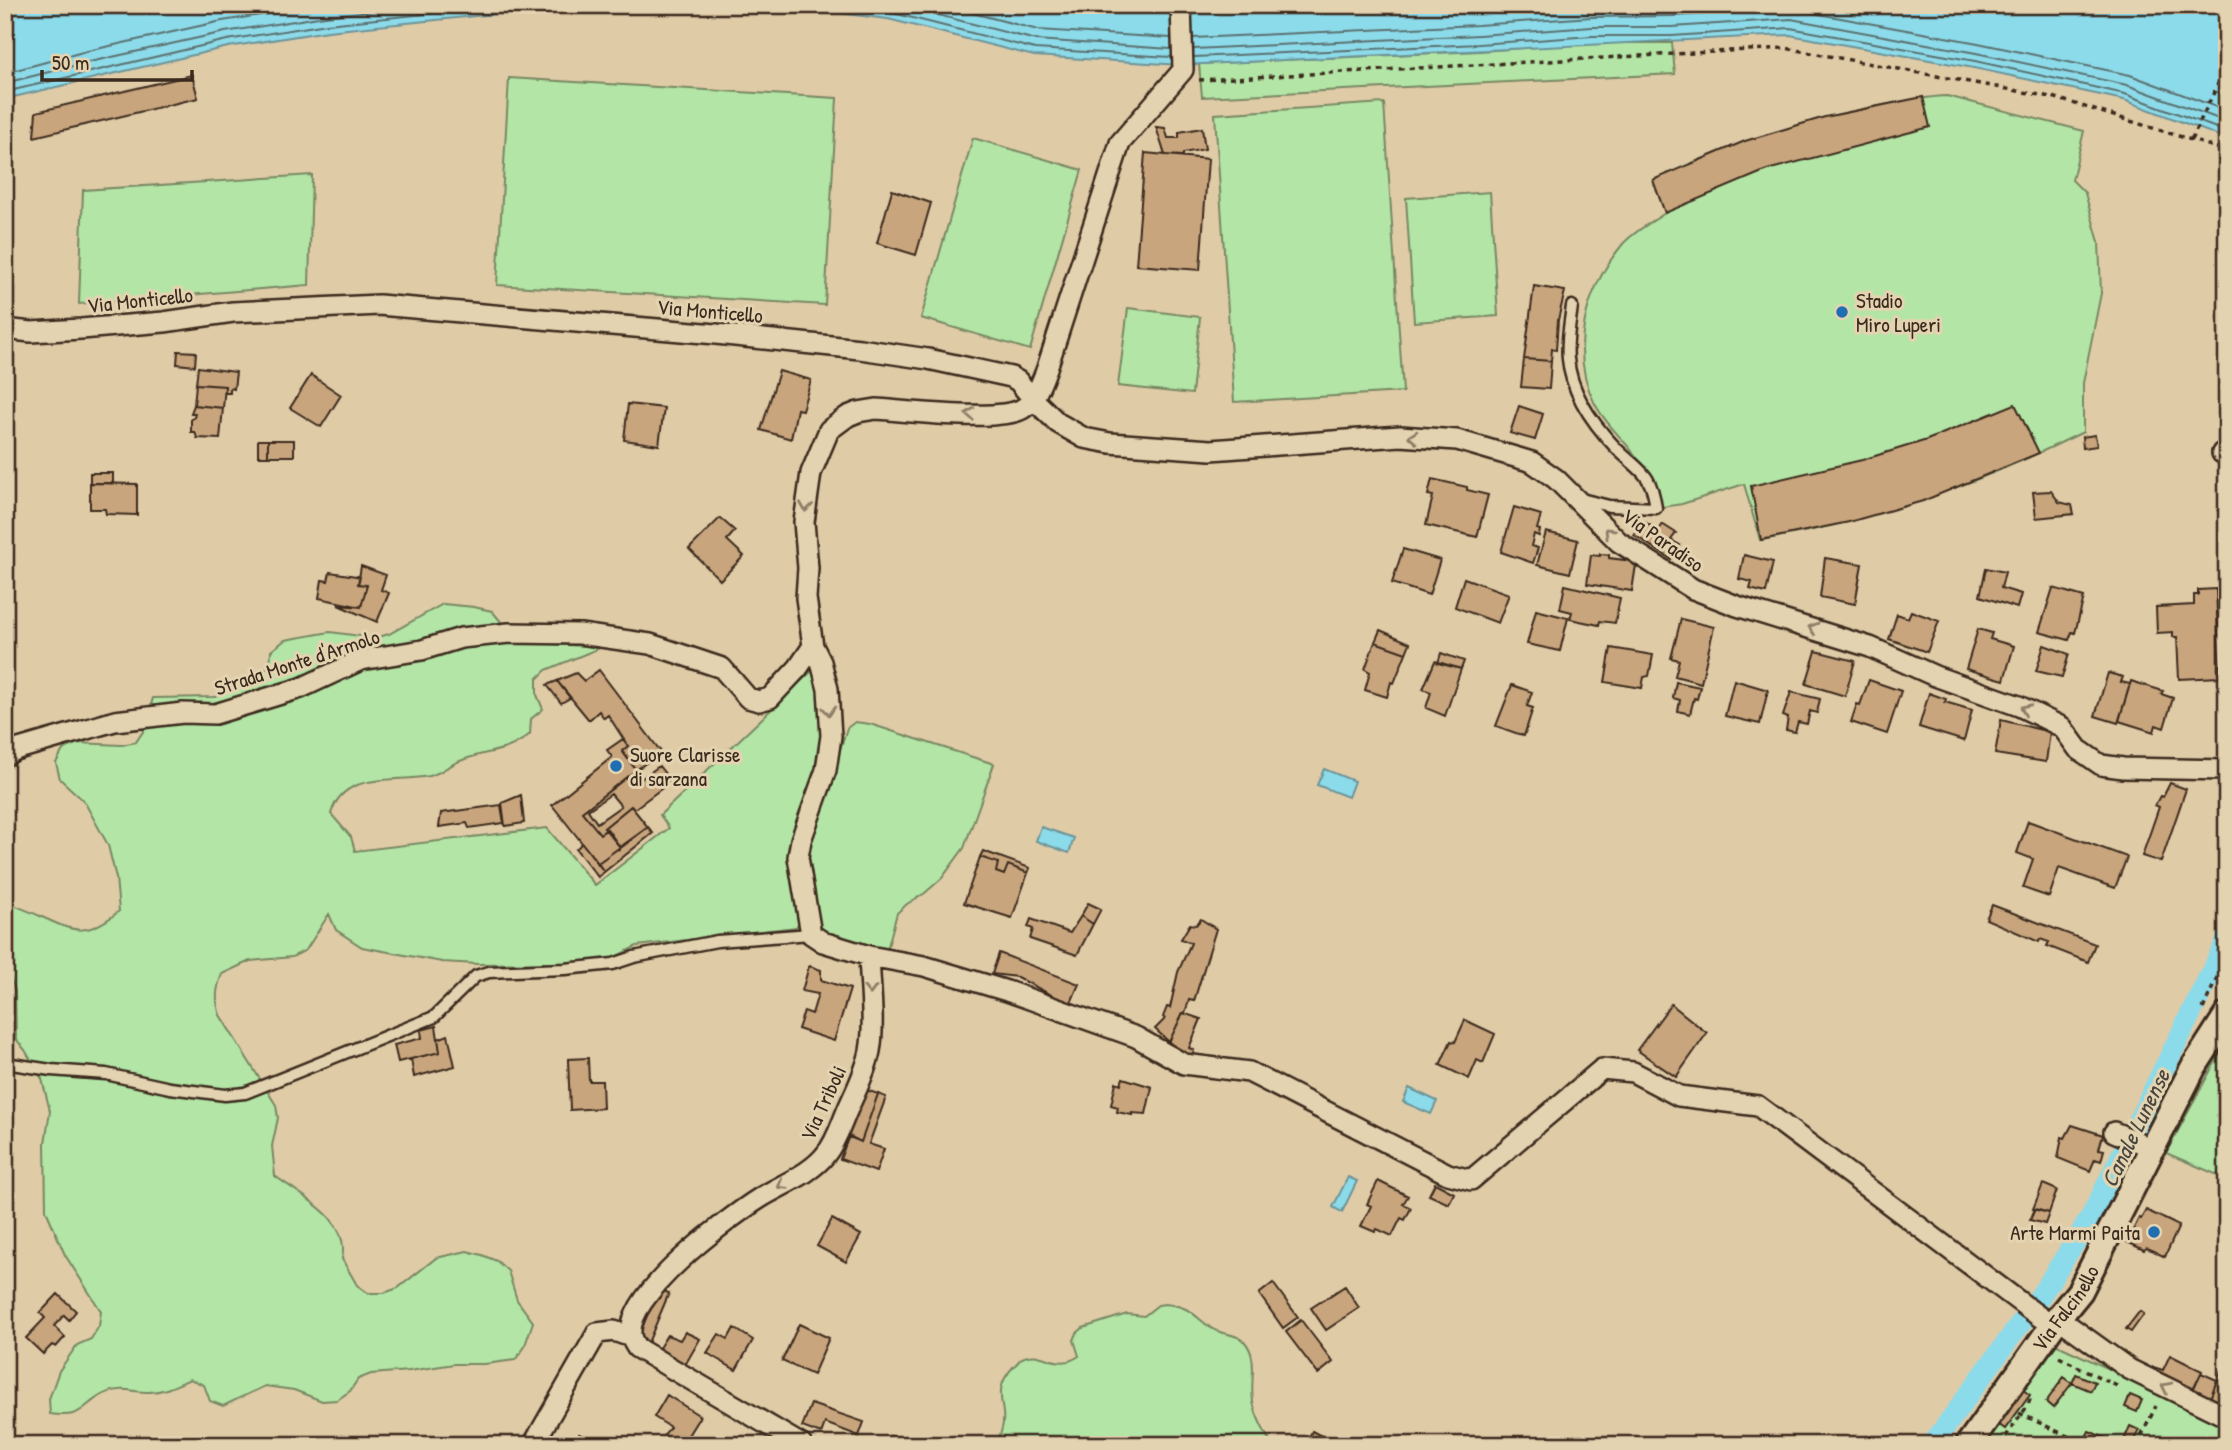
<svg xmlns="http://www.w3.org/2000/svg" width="2232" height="1450" viewBox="0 0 2232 1450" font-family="'Patrick Hand',sans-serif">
  <rect width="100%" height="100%" fill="#e0cba7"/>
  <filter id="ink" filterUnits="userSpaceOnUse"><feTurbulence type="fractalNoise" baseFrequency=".0143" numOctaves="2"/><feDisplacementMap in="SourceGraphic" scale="14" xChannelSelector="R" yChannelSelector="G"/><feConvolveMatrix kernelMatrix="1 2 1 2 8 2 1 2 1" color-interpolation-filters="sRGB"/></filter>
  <g filter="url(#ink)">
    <path fill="#b3e5a6" stroke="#778862" stroke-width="2" d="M1593 43H1672L1675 74 1202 97 1199 64 1480 51Z
      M509 78 837 98 825 305 497 285Z
      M1947 96 2084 131 2072 180 2085 193 2099 242 2101 293 2083 383V432C1980 483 1874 522 1760 540L1744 484 1682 504 1656 508C1654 498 1652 487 1648 477 1637 449 1609 431 1595 404 1568 350 1586 289 1622 245 1633 232 1652 222 1665 213L1653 180C1722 148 1792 123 1867 108 1894 103 1920 97 1947 96Z
      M1384 103 1403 392 1234 402 1215 114Z
      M973 138 1082 170 1030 350 921 318Z
      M312 175 309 285 79 304 83 190Z
      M1490 192 1498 316 1414 322 1406 198Z
      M1128 308 1200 317 1192 394 1118 386Z
      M443 604 474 607 492 611 518 642 602 647 546 670 537 679V695L543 709 531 719 530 734C507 754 486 750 460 761 449 765 441 773 430 776 396 783 343 770 331 814L351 837 355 851 547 828 595 885 669 828 660 815 815 668 821 691 823 747 812 791 800 921 796 927 637 946 611 959 564 963 478 964 442 962 362 947 336 930 329 914 306 950 292 957 250 961 222 974C216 989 215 1000 220 1015L276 1105 278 1118 272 1146 275 1176C303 1197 351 1219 342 1259L357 1285 368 1293H384L398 1288 436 1258 467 1251 482 1255 497 1261 508 1271 517 1300 533 1322 524 1348 515 1360 485 1364H454L409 1371 371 1374 358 1379 350 1391 337 1400 322 1401 294 1390 265 1386 223 1406 210 1401 204 1385 190 1379C177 1385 164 1392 148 1392 133 1392 119 1386 104 1394 80 1406 84 1419 50 1414L49 1399 59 1371 77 1345 91 1339 99 1326 101 1311 65 1255 46 1210 45 1143 50 1111 42 1079 25 1050 16 1039 15 991 5 962V900C18 908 27 910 40 916 74 932 87 938 119 911L116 878 108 845 84 801 60 779 56 763 63 750 77 743 122 745 136 742 144 730 153 698 215 697 270 666 271 651 285 640 330 632 375 638 389 634Z
      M855 722 870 724 994 764 964 848 942 878 925 893 907 904 897 913 887 950 822 933 819 926 807 853 847 728Z
      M2227 1040V1179L2166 1153Z
      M1165 1304C1190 1306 1193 1315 1211 1328 1221 1335 1237 1333 1245 1342 1260 1360 1248 1386 1254 1406 1257 1419 1265 1433 1272 1445H992C995 1441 1000 1436 1001 1432 1010 1406 988 1394 1014 1366 1017 1364 1019 1360 1022 1358 1041 1348 1056 1372 1079 1356L1074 1340 1077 1333 1083 1328 1127 1314 1144 1316 1158 1305Z
      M2053 1343 2227 1423V1445H1980Z"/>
    <path fill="#8cdbea" stroke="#6c9498" stroke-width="2" d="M5 5H2227V139L2124 100 1974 68 1790 35 1182 65 1034 56 888 19 787 7 505 13 328 31 228 47 5 99Z
      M1324 769 1354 781 1348 797 1317 785Z
      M1041 827 1074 838 1069 853 1036 841Z
      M1409 1088 1437 1101 1431 1114 1403 1102Z
      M1348 1177 1357 1181 1342 1212 1333 1207Z"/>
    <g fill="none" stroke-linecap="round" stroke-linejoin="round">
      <path stroke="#5b7170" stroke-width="2" d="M830 5 889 12 1035 49 1171 57
        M899 5 1036 40 1171 49
        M942 5 1038 30 1171 38
        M1193 38 1478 25 1592 17 1672 16 1791 9 1978 43 2130 75 2227 111
        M1194 49 1479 35 1592 27H1672L1791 19 1976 53 2127 85 2227 122
        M1194 57 1479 44 1592 36H1672L1790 28 1975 61 2125 94 2227 132
        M5 73 83 52 222 21 325 5
        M5 83 85 63 225 32 325 16 426 5
        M5 92 227 40 327 24 505 6 529 5"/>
      <path stroke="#8cdbea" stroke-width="21" d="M1932 1445 2039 1298 2091 1217 2227 940"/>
    </g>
    <path fill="#c8a57d" stroke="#3b2a1e" stroke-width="2" fill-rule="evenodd" d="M192 75 198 98 34 137 36 112Z
      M1923 97 1930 127 1767 170 1665 213 1653 180 1745 141 1825 117Z
      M1156 127 1165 128 1168 138H1179V132L1202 128 1205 149 1183 153V156L1165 155Z
      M1145 153 1208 159 1200 270 1136 265Z
      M892 190 931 203 916 255 877 243Z
      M1534 286 1565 291 1558 320 1556 350 1552 349 1551 361 1524 359Z
      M178 351 196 352 195 366 177 364Z
      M1524 359 1551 361 1549 389 1521 387Z
      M198 367 236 372 234 389 230 388V393H225V386L196 384Z
      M779 371 811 380 802 410 797 409 791 439 761 430Z
      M311 375 341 395 321 427 290 408Z
      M196 384 225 386 223 408 194 405Z
      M628 404 664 408 659 445 624 440Z
      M2015 404 2039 453 1923 501 1849 522 1761 540 1751 486 1862 460 1927 440Z
      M194 405 223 408 220 439 197 438 195 432H191V419L194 418 195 413H191Z
      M1519 406 1543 414 1535 440 1510 433Z
      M2095 435 2097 446 2083 448 2082 437Z
      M258 440H268V456H258Z
      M268 440H294V456H268Z
      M90 473H113V483H90Z
      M1432 479 1467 487V490L1488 495 1477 537 1426 525 1433 496 1428 495Z
      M90 483 137 484V515L106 514 105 509H90Z
      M2051 491 2059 502 2072 505 2074 514 2036 518 2033 492Z
      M1514 507 1541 515 1537 529 1540 530 1539 536 1534 534 1531 546 1538 548 1533 563 1501 552Z
      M720 518 735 531 727 540 744 556 720 580 689 549Z
      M1643 521 1658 530 1662 524 1676 533 1671 540 1680 545 1671 559 1634 535Z
      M1546 532 1578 540 1570 573 1537 565Z
      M1403 549 1440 560 1429 595 1392 583Z
      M1600 554 1609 555V558L1632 561V564L1636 565 1632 591 1587 584 1591 555 1600 556Z
      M1744 555 1773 562 1766 593 1750 589 1752 582 1739 579Z
      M1825 558 1862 564 1855 604 1820 597Z
      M361 566 386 575 381 590 389 593 377 622 338 605 361 607 367 585 358 584Z
      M1986 568 2005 572 2001 588 2021 594 2017 608 1980 596Z
      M330 572 356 576 360 577 358 584 367 585 361 607 319 598 322 580 328 581Z
      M1464 578 1509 594 1498 623 1455 607Z
      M1565 585 1620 598 1615 623 1600 621 1599 625 1570 619 1572 612 1560 609Z
      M2053 588 2084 597 2075 633 2072 632 2069 640 2039 632Z
      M2216 589 2220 677 2179 679 2177 637H2173V632L2157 633 2156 607 2194 605V595H2198V590Z
      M1536 610 1568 618 1560 651 1527 644Z
      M1911 611 1939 621 1927 652 1889 639 1897 614 1908 618Z
      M1681 619 1714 627 1701 683 1675 676 1679 660 1671 658Z
      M1978 629 1992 633 1990 639 2014 646 2004 680 1966 669Z
      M1380 630 1410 643 1406 653 1375 642Z
      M1375 642 1406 653 1394 683 1391 682 1387 697 1365 690 1370 672 1365 669Z
      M2044 645 2069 654 2062 677 2036 671Z
      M1611 648 1653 655 1649 676 1644 677 1642 688 1605 682Z
      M1816 651 1855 661 1845 696 1806 684Z
      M1441 653 1464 661 1461 669 1438 663Z
      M1435 661 1461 669 1445 716 1426 708 1431 692 1423 689Z
      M599 670 661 752 636 770 622 751 628 746 608 715 604 718 599 711 589 720 557 681 576 673 584 681Z
      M2108 673 2123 677 2121 682 2130 684 2118 723 2095 716Z
      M1734 680 1768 690 1760 724 1725 716Z
      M1869 680 1901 691 1887 734 1851 722 1857 704 1860 705Z
      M557 681 570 698 561 703 547 685Z
      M2131 681 2163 691 2161 694 2173 698 2164 728 2156 725 2154 732 2119 721Z
      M1676 682 1700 687 1697 699 1694 698 1690 714 1678 711 1680 700 1673 698Z
      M1512 685 1532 692 1527 706 1533 708 1524 736 1496 726Z
      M1791 692 1820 699 1817 713 1810 711 1807 724 1798 722 1795 732 1786 730 1788 718 1783 716Z
      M1929 693 1946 699 1945 702 1972 710 1964 741 1919 727Z
      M2001 720 2050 732 2046 762 1995 754Z
      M623 739 628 746 622 751 636 770 582 812 600 834 607 829 620 847 598 863 552 805 612 757 607 750Z
      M659 766 670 780 664 784 665 786 634 809 631 806 604 828 606 830 600 834 582 812 628 776 634 784ZM611 794 621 806 597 823 588 810Z
      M2170 783 2186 789 2161 862 2142 856 2159 807 2155 805 2160 796 2163 797Z
      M521 795 524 823 505 826 502 803Z
      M501 805 504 823 469 828 467 823 439 827 441 813Z
      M631 806 648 827 618 850 620 847 604 828Z
      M2028 821 2127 857 2115 888 2059 868 2049 897 2023 888 2033 859 2017 853Z
      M648 827 653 833 604 872 598 863Z
      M582 843 604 872 598 877 576 849Z
      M983 851 1030 868 1028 873 1008 865 1004 875 996 872 998 863 980 857Z
      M980 857 998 863 996 872 1004 875 1008 865 1028 873 1012 918 964 903Z
      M1088 903 1101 909 1093 924 1081 916Z
      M1992 905 2095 944 2088 962 2047 946 2049 942 2040 939 2039 942 1986 919Z
      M1081 916 1093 924 1077 955 1030 939 1033 929 1028 927 1031 919 1070 933Z
      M1201 919 1216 929 1194 1001 1189 1000 1185 1013H1183L1169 1042 1155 1029 1165 1019 1163 1017 1167 1007 1170 1008 1178 972 1191 943 1181 939 1190 924 1196 925Z
      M999 953 1079 984 1070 1005 1017 977 992 974Z
      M809 966 821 970V980L850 989 834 1041 798 1029 804 1011 812 1014 818 994 802 991Z
      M1671 1004 1707 1033 1676 1077 1637 1050Z
      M1183 1013 1201 1019 1189 1048 1194 1050 1191 1059 1184 1056 1169 1042Z
      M1465 1020 1495 1034 1483 1063 1477 1060 1469 1079 1440 1065 1451 1041 1455 1042Z
      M436 1026 440 1052 398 1062 394 1045 422 1038 421 1030Z
      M448 1035 455 1066 414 1077 411 1059 440 1052 438 1039Z
      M588 1058 589 1081H602L603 1108 570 1110 568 1059Z
      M1123 1078 1152 1087 1146 1114 1132 1113V1115L1117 1112 1118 1107 1111 1105 1116 1082 1121 1084Z
      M861 1088 878 1094 861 1142 844 1135Z
      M878 1094 886 1097 869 1144 884 1149 876 1172 840 1159 849 1136 861 1142Z
      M2072 1125 2103 1135 2099 1149 2104 1150 2101 1161 2095 1159 2090 1171 2058 1158 2062 1137 2065 1138Z
      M1378 1181 1408 1196 1403 1204 1411 1208 1405 1220 1401 1218 1392 1236 1377 1229 1375 1232 1361 1226 1371 1206 1367 1204Z
      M1435 1183 1454 1193 1449 1204 1429 1195Z
      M2043 1184 2057 1190 2049 1213 2033 1209Z
      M2035 1209 2049 1213 2045 1224 2030 1220Z
      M2146 1210 2179 1226 2165 1257 2147 1248 2144 1250 2127 1242 2139 1218 2141 1219Z
      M832 1219 861 1235 846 1262 817 1246Z
      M2223 1220H2227V1237L2218 1232Z
      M1273 1283 1298 1317 1283 1328 1259 1294Z
      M1345 1286 1359 1308 1326 1330 1311 1308Z
      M657 1289 669 1293 648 1343 640 1334Z
      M58 1294 76 1311 69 1320 64 1315 54 1326 65 1337 56 1347 52 1345 43 1354 26 1338 45 1318 40 1313Z
      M2140 1311 2144 1314 2131 1332 2126 1329Z
      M1301 1320 1333 1362 1318 1374 1286 1332Z
      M799 1324 829 1338 813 1375 782 1361Z
      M734 1328 753 1340 736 1370 707 1353 719 1334 728 1339Z
      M685 1332 700 1339 685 1365 657 1351 667 1335 680 1340Z
      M2170 1355 2202 1371 2192 1392 2151 1372 2153 1367 2163 1370Z
      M2221 1371 2227 1374V1409L2209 1401Z
      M2201 1373 2217 1380 2209 1401 2192 1392Z
      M2076 1374 2095 1382 2091 1391 2072 1383Z
      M2064 1377 2072 1383 2053 1408 2046 1402Z
      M2019 1387 2030 1395 2005 1429 1994 1421Z
      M667 1395 700 1416 682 1445 664 1435 670 1427 654 1417Z
      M2130 1395 2142 1400 2137 1412 2125 1407Z
      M811 1404 864 1422 859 1436 825 1423 821 1434 802 1427Z
      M2130 1426 2139 1430 2132 1445H2122Z
      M1312 1431 1331 1441 1328 1445H1314L1307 1441Z
      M2089 1431 2121 1445H2099L2085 1439Z
      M579 1434 590 1440 587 1445 575 1442Z
      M890 1436 915 1445H887Z"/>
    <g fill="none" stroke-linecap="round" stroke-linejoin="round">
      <g stroke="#3b2a1e" stroke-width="15">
        <path id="service" d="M1572 306C1570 323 1566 342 1568 359 1571 393 1594 425 1616 448 1640 472 1651 471 1656 508L1609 506 1581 499
          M5 1063 51 1070 106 1074 170 1088 225 1095 245 1093 434 1017 476 976 489 972 565 969 613 964 634 957 717 941 811 934"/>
      </g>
      <g stroke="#3b2a1e" stroke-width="24">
        <path id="minor" d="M5 329 31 332 81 329 164 322 233 312 379 305 716 334 860 349 928 359 1011 377 1018 381 1033 399 1058 423 1084 438 1110 443 1211 450 1400 436 1457 440 1532 462 1556 479 1619 542 1693 589 1737 606 1870 647 1935 676 2019 706 2062 727 2078 749 2101 765 2123 768 2227 770
          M2222 453 2227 455
          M5 756 15 750 115 721 183 713 215 714 301 688 361 660 422 650 461 638 509 633 580 634 650 644 722 668 748 698 759 701 770 698 798 668 813 646
          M869 956 924 966 1007 991 1136 1037 1184 1064 1249 1072 1448 1174 1471 1180 1602 1069 1633 1072 1679 1096 1758 1106 2052 1326
          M2114 1132 2138 1142
          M2058 1318 2129 1369 2227 1417
          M533 1445 597 1333 614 1331 631 1337
          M802 1445 637 1348C635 1345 633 1342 632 1339 619 1298 730 1217 760 1198 781 1185 811 1174 826 1154 836 1142 841 1125 847 1111 855 1092 866 1072 870 1051 875 1024 870 984 869 956L823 942 811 934 798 857 801 840 826 770 831 736 828 689 821 662 813 646 806 598 808 568 804 522 811 473 829 430 848 416 858 412 876 409C907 411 999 422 1022 409 1035 402 1042 381 1047 368L1120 143 1183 70 1181 5"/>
      </g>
      <g stroke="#3b2a1e" stroke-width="30">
        <g id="tertiary">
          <path id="s1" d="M1968 1445 2058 1318 2080 1291 2193 1068 2227 1015"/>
        </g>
      </g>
      <path stroke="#3b2a1e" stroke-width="3.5" stroke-dasharray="5 5" stroke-linecap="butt" d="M1199 80 1785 48 2056 98 2227 151
        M2191 140 2227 65
        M2222 435 2227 286
        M2223 475 2227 528
        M2203 1009 2227 955
        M2059 1357 2117 1386
        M2019 1413 2086 1445
        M2000 1445 2028 1405 2031 1397
        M2137 1445 2156 1406"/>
      <use href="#service" stroke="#e4d3b0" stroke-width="10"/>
      <use href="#minor" stroke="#e4d3b0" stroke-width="19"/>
      <use href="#tertiary" stroke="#e4d3b0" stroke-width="24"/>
    </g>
    <defs><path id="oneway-chevron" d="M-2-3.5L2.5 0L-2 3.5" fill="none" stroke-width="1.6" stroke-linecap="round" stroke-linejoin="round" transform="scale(1.75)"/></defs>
    <g stroke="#907e67">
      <use href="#oneway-chevron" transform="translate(970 414) rotate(-177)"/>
      <use href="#oneway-chevron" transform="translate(1413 437) rotate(-176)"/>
      <use href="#oneway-chevron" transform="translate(806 507) rotate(98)"/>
      <use href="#oneway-chevron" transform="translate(1609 532) rotate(-135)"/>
      <use href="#oneway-chevron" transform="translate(1813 628) rotate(-163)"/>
      <use href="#oneway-chevron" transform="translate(2025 709) rotate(-155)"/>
      <use href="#oneway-chevron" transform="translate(829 711) rotate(85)"/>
      <use href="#oneway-chevron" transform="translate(870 990) rotate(89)"/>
      <use href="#oneway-chevron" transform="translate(782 1185) rotate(149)"/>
      <use href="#oneway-chevron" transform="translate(2166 1387) rotate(-154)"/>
    </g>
  </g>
  <g fill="#1f6fb2" stroke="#e4d3b0" stroke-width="2.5">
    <circle cx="1842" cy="312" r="7"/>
    <circle cx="616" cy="766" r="7"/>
    <circle cx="2154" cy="1232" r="7"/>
  </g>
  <g text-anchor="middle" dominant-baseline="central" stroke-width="6" stroke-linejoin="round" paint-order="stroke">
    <g font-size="21" fill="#3b2a1e" stroke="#e4d3b0">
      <text transform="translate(140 300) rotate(-6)">Via Monticello</text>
      <text transform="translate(710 311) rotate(5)">Via Monticello</text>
      <text transform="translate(1663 540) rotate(35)">Via Paradiso</text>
      <text transform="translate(297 662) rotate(-18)">Strada Monte d'Armolo</text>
      <text transform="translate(823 1103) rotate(-65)">Via Triboli</text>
      <text stroke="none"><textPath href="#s1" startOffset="168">Via Falcinello</textPath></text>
    </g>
    <g font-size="21" fill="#3b2a1e" stroke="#e4d3b0" text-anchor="start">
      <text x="1856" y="300">Stadio<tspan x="1856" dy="24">Miro Luperi</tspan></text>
      <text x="630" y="754">Suore Clarisse<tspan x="630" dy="24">di sarzana</tspan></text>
      <text x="2140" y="1232" text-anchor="end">Arte Marmi Paita</text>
    </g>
    <g font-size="23" font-style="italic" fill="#47453d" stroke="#e4d3b0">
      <text transform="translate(2135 1128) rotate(-64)">Canale Lunense</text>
    </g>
  </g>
  <rect width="2232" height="1450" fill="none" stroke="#e4d3b0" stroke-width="28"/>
  <rect x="14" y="14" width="2204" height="1422" fill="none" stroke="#3b2a1e" stroke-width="2.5" filter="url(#ink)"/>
  <path d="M42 70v10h150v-10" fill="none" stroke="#3b2a1e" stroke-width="3.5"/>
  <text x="52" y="70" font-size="21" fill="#3b2a1e" stroke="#e4d3b0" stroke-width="5" paint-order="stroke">50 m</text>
</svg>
